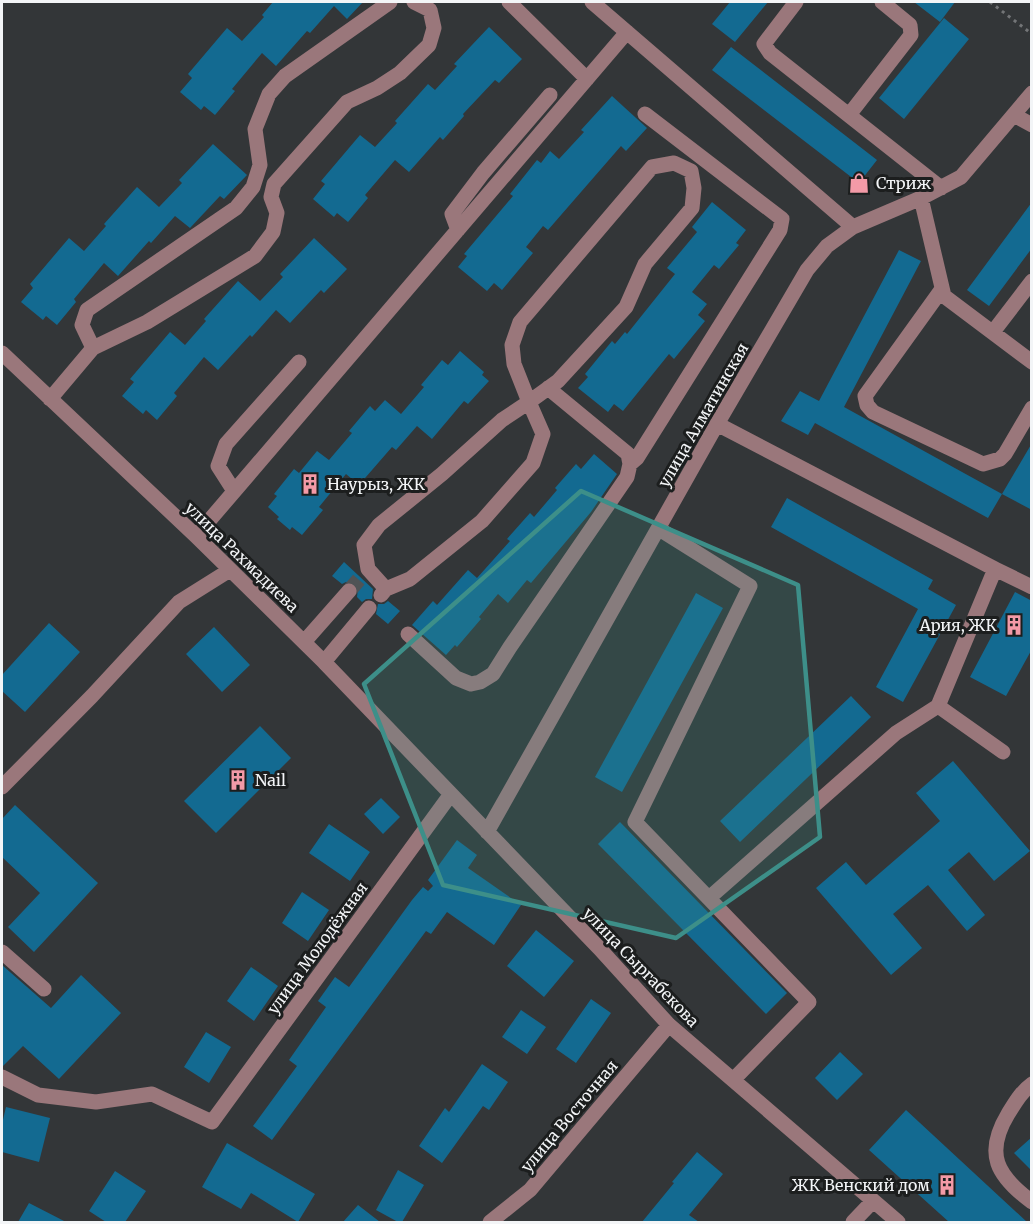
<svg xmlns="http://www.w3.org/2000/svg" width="1033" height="1224" viewBox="0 0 1033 1224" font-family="Merriweather,serif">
  <rect width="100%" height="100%" fill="#333638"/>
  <path fill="#136a91" d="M273 2H363L347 19 334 6 310 33 307 31 276 66 262 53 232 89 235 91 215 115 204 106 201 110 180 92 192 78 188 74 227 28 242 41 264 17 262 15Z
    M730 2H768L735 42 712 24Z
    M914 2H955L940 22Z
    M944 18 969 39 904 119 879 98Z
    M489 27 522 59 499 83 495 80 463 114 464 116 443 140 440 137 409 172 395 160 365 195 368 198 348 222 337 213 334 217 313 199 325 184 321 181 360 135 375 147 397 123 395 121 428 84 435 90 457 66 454 64Z
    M731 47 877 160 859 183 712 70Z
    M612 96 647 128 626 151 621 146 548 230 543 226 526 247 533 253 502 290 494 283 487 291 458 267 467 256 464 254 513 196 510 194 537 160 541 163 550 151 559 159 584 132 581 130Z
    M213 144 247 175 224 199 220 196 190 228 175 216 151 243 149 241 118 276 104 263 74 299 76 302 57 325 46 316 43 320 21 302 33 288 30 284 69 238 84 251 106 226 104 224 137 187 159 207 182 183 179 180Z
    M712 202 746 230 736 243 739 245 719 269 714 265 692 292 707 304 698 315 705 321 674 359 669 354 623 411 614 404 608 412 578 388 588 377 585 374 612 341 615 344 625 332 627 334 675 274 667 268 697 232 692 227Z
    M1032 202V248L989 306 967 290Z
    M314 238 347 269 324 293 321 290 290 323 276 310 252 337 250 335 218 370 204 357 174 393 177 396 157 420 146 410 143 414 122 396 134 382 130 379 170 332 185 345 206 321 204 319 238 281 260 301 283 277 280 274Z
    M899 250 921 261 844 407 1002 494 988 518 815 423 808 435 781 421 800 391 819 401Z
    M460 351 484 372 482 375 489 381 468 404 464 401 432 439 417 426 396 450 392 447 359 485 346 474 319 507 323 510 302 535 292 527 290 530 277 519 279 517 268 507 277 496 274 494 294 469 299 473 317 451 329 460 352 433 349 431 370 406 375 411 385 400 401 414 424 387 421 385 442 360 448 365Z
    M1032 443V510L1002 494Z
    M594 454 617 474 591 512 531 583 527 580 508 603 498 594 479 617 481 619 457 647 455 645 446 655 412 625 433 601 437 605 468 570 477 578 510 541 507 539 530 513 534 517 557 490 555 488 576 464 581 469Z
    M787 498 933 580 928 589 956 605 903 702 876 687 918 609 771 527Z
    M344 562 373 589 372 599H366L362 602 357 597 358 588 355 583 346 582 342 584 332 576Z
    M1015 592 1032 601V649L1006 696 970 677Z
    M696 593 723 608 622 792 595 777Z
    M388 601 400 611 388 624 376 614 378 604H384Z
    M49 623 80 652 25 712 2 691V675Z
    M214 627 250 665 222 692 186 654Z
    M851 696 871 717 740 842 720 821Z
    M260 726 291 758 216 833 184 801Z
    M953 761 1030 851 994 881 969 852 948 870 985 915 967 931 928 885 893 914 922 948 891 975 816 888 846 862 866 885 940 821 916 793Z
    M381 798 400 817 383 834 364 814Z
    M15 805 98 883 34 952 8 927 40 893 2 857V819Z
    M620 822 787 993 766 1014 598 844Z
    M329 824 370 852 350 881 309 853Z
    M457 840 477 855 468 868 521 905 494 945 447 912 431 934 426 931 272 1140 253 1126 297 1066 289 1060 326 1007 318 1001 335 977 349 987 412 900 423 887 428 891 433 886 428 880Z
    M302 892 329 910 308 941 282 923Z
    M536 930 574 961 544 997 507 966Z
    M2 965 51 1008 81 975 121 1013 59 1079 23 1046 2 1067Z
    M251 967 278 986 254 1021 227 1001Z
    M591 999 611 1013 576 1063 556 1049Z
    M521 1010 546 1027 527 1054 502 1037Z
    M206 1032 231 1047 209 1083 184 1067Z
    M840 1052 863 1074 837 1100 815 1078Z
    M482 1064 508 1082 489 1110 483 1106 442 1163 419 1146 445 1108 449 1112Z
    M6 1107 50 1118 39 1162 2 1152V1124Z
    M906 1110 1027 1222H949L869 1150Z
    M1032 1137V1171L1014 1153Z
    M227 1143 315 1194 298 1222 251 1193 241 1209 202 1187Z
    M697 1152 723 1174 689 1215 699 1222H642L674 1183 672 1182Z
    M398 1170 424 1185 402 1222H398L376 1210Z
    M115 1171 146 1191 125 1222H106L89 1211Z
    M29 1203 66 1222H18Z
    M358 1205 380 1222H343Z"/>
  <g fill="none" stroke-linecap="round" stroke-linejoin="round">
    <path stroke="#505355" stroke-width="15" stroke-dasharray="15 8" stroke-linecap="butt" d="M349 591 361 577"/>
    <path stroke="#737577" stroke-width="3" stroke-dasharray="3 4.5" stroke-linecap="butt" d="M990 2 1032 34"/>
    <path stroke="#9a777b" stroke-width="15" d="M509 2 587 79
      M592 2 853 227
      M796 2 764 44 770 53 941 188
      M849 115 911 35 910 25 882 2
      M1014 115 1032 125
      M921 198 944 296 1032 362
      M458 230 452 214 483 173 550 95
      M942 289 865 396 867 405 873 412 983 464 1000 459 1005 454 1032 408
      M993 332 1032 281
      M93 348 82 325 87 310 236 208 253 187 260 165 255 129 269 94 285 76 390 2
      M2 353 196 536 324 662 599 948 669 1025 898 1222
      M50 399 93 348 147 322 255 256 273 232 277 213 271 197 274 184 347 102 377 88 400 73 429 45 434 28 430 10 414 2
      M717 424 995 569
      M630 464 637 458 780 230 782 219 645 114
      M234 491 218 466 226 444 299 362
      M659 529 750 586 635 822 809 1002 733 1080
      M196 536 627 32
      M381 595 386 589 410 579 482 521 533 463 543 434 529 402 558 381 626 307 645 264 692 208 694 188 691 171 674 163 652 167 520 322 512 345 514 364 529 402 502 420 442 474 379 525 364 545 368 569 386 589
      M408 634 456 678 471 684 480 682 493 674 510 647 627 477 630 464 628 454 548 388
      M304 642 349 591
      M324 662 369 608
      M938 706 1003 752
      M2 787 92 696 179 602 230 570
      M487 832 717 424 807 270 827 246 853 227 921 198 961 177 1032 93
      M709 898 896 733 938 706 995 569 1032 587
      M2 952 44 989
      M2 1077 38 1095 96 1102 152 1094 212 1122 451 794
      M1032 1084C1021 1092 1015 1103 1008 1114 984 1154 997 1176 1032 1202
      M490 1222 530 1190 669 1025
      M853 1222 873 1201"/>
  </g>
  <path fill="#3d8f89" fill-opacity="0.2" stroke="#3d8f89" stroke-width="4.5" stroke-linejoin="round" d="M581 491 798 585 820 837 676 938 443 885 364 684Z"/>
  <defs>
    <g id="shop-bare" transform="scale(1.62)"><path d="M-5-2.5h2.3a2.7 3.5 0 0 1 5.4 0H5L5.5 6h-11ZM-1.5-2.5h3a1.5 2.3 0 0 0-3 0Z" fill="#f39aa7" stroke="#1c1e1e" stroke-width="2.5" paint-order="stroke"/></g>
    <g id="building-bare" transform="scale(1.62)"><path d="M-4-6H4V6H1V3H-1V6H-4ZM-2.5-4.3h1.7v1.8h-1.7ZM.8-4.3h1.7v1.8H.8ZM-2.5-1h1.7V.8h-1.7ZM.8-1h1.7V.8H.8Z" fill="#f39aa7" stroke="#1c1e1e" stroke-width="2.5" paint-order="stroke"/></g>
  </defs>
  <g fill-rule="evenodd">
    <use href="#shop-bare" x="859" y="183"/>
    <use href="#building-bare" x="310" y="484"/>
    <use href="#building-bare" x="1014" y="625"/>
    <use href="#building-bare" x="238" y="780"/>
    <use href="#building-bare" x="947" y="1185"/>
  </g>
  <g text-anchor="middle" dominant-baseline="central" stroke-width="6" stroke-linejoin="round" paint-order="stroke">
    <g font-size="16" fill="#f3f5f7" stroke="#1c1e1e" text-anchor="start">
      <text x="876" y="183">Стриж</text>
      <text x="327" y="484">Наурыз, ЖК</text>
      <text x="997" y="625" text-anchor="end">Ария, ЖК</text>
      <text x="255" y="780">Nail</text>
      <text x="930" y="1185" text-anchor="end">ЖК Венский дом</text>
    </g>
    <g font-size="16" fill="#f3f5f7" stroke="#1c1e1e">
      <text transform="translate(703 415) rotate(-60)">улица Алматинская</text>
      <text transform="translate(242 557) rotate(44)">улица Рахмадиева</text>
      <text transform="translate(317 948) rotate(-54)">улица Молодёжная</text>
      <text transform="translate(641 967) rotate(46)">улица Сыргабекова</text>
      <text transform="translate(569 1116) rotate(-50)">улица Восточная</text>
    </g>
  </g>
  <rect width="1033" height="1224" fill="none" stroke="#f3f5f7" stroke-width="6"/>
</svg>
